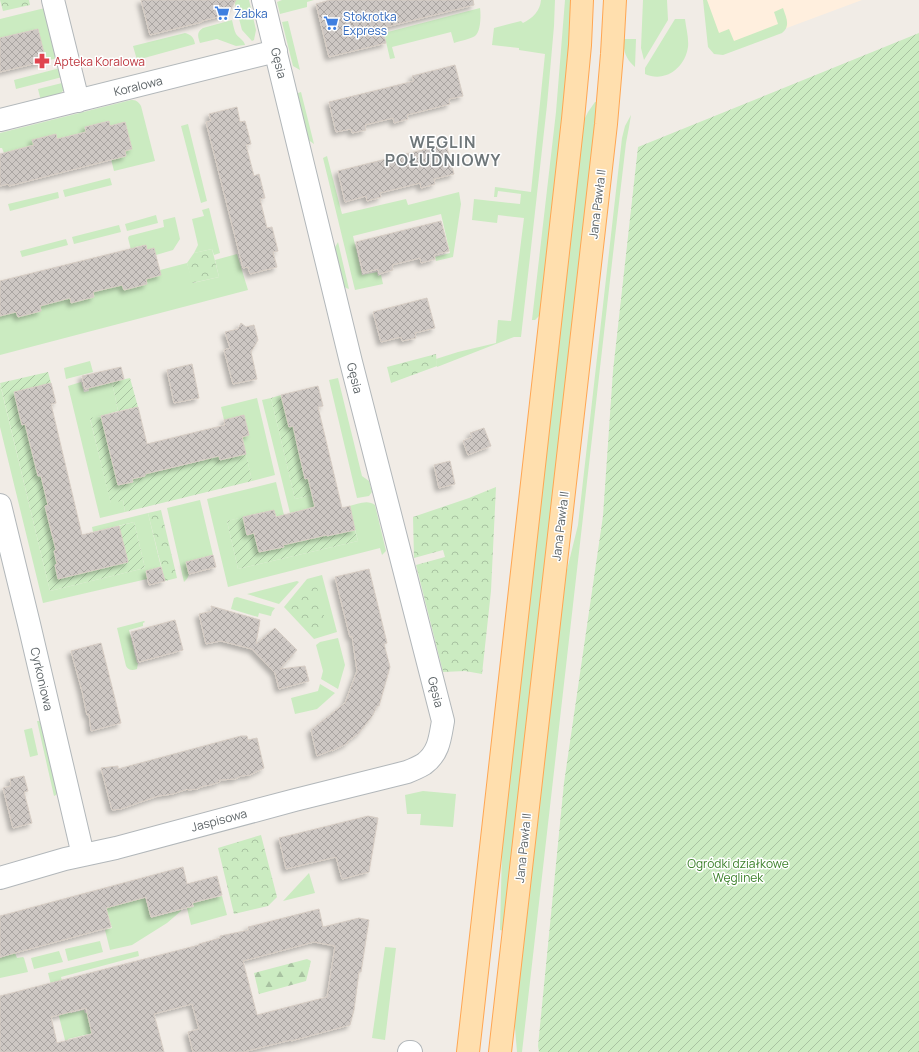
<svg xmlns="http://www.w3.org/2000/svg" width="919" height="1052" viewBox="0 0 919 1052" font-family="Manrope,sans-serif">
  <defs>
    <pattern id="forest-firs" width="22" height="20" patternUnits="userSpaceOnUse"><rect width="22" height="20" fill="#cbebc1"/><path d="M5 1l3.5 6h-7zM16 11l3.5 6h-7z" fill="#a8c2a1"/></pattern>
    <pattern id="park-crowns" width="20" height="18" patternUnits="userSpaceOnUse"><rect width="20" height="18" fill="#cbebc1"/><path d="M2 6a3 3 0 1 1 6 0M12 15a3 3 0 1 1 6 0" fill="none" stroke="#a8c2a1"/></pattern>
    <pattern id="garden-furrows" width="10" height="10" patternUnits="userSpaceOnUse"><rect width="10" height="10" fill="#cbebc1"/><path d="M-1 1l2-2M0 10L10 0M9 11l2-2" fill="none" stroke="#a8c2a1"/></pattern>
    <pattern id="building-cross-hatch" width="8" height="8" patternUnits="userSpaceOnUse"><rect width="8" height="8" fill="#cdc7c3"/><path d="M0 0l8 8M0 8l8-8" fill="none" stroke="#aaa5a2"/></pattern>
    <filter id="shadow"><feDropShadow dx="-3.5" dy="3.5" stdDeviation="2" flood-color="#0004"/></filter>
  </defs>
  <rect width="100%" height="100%" fill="#f1ece6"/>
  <path fill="#ffefde" d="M703 0H862L717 54Z"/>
  <path fill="#cbebc1" d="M234 0H249L256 30 254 40 252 41 242 30Z
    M282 0H314L307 2V7L280 14 277 2Z
    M541 0H555L554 26 547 105 521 337H514L437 367 436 359 458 352 496 343 498 320 511 321 524 218 498 215 497 223 472 220 474 199 520 204 521 194 498 191 497 197H494L495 187 531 192 545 54 519 50V48L492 45 494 28 521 21 523 23C533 18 540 11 541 0Z
    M565 0H573L572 32 540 315 535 320H532L556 112Z
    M643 0H667L668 20 644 60 641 48Z
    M703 0H707L719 33 729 29 734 41 778 24 774 12 783 8C786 17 791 26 782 33L723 55 714 54 708 47Z
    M49 7 61 57 46 61 38 29 0 38V19Z
    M480 8C481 14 481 32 475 36 471 39 459 41 454 43L451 32 392 47 395 58 390 59 384 33Z
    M675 19H685C686 28 689 38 688 47 685 68 665 83 645 74V68Z
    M232 20C233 24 234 30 236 34 239 38 244 40 245 45L236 46 217 39 200 43C198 37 196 32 203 28Z
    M288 21 300 70 293 66 282 22Z
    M185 33C192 35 194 38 195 44L137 60 133 46Z
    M623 39H636L635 67C625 58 624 52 623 39Z
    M64 67 66 76 16 89 14 80Z
    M66 82C65 96 52 98 41 101L38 89Z
    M301 92 314 144 307 139 295 98 298 93Z
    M131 100C136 100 138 101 141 106L155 161 114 171 110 155 115 159 126 156 125 151 132 149 125 122 110 126 108 121 85 127 86 132 57 139 56 134 32 140 34 145 4 153 2 148H0V133Z
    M595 102H597L598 104 504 931 500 930 502 851 583 122 588 112Z
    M631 115 629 127 626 143 613 254 522 1052H517L514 1016 562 590 578 525 622 138 625 126Z
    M188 124 207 201 201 203 181 126Z
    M327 156 342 214 406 199 408 205 459 192 461 204 453 257 436 261 435 257 450 253 441 214 353 236 362 275 377 272 378 276 381 275 383 284 355 290 323 158Z
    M110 178 112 185 65 197 63 190Z
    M58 192 59 198 10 211 8 204Z
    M209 208 220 253 214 255 212 249 194 253 198 245 192 219 204 216 202 210Z
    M156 215 158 223 127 231 125 224Z
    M175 217 180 239 173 250 156 255 154 248 147 250 146 245 135 247 136 252 132 254 128 238 129 236 164 227 163 220Z
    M119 225 121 232 74 244 72 237Z
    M66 239 68 245 22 257 20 251Z
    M338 242 349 289 346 288 342 284 333 251Z
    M237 254 248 290 0 355V312H16L18 317 41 311 40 306 70 298 71 303 94 297 93 292 122 285 147 284 146 279 161 275 160 270 187 263 193 283 219 277 215 260Z
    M90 361 93 372 66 379 64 368Z
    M338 378 362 476 369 481 372 492 369 496 357 498 329 380Z
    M81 382 84 392 89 391V388L112 382 118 411 90 419 111 503 123 500 125 512 100 518 68 386Z
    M0 384 50 591 145 568 134 522 93 532 92 527 148 513 161 567 146 571 147 579 43 603 0 427Z
    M257 398 275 475 252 481 242 437 249 435 244 415 224 420 221 407Z
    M271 398 295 499 312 495 315 507 290 513 262 400Z
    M276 482 284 515 276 517 274 510 227 521 238 569 358 541 349 506C357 504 368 499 375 505L386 551 382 555 380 548 228 587 207 499Z
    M200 500 213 555 186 562C188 570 192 575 184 582L167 508Z
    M322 575 337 632 314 639 284 607 307 579Z
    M297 581 299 582 279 604 247 594Z
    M237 597 275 608 272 612 271 616 259 613 258 617 231 609 234 598Z
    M144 621 145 622 143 623V626L129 630 137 663H138L137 669C132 671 128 670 126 666L117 628Z
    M338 638 345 665 338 689 321 679 323 671 316 645 320 642Z
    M320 684 335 693 317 709 295 714 291 698 318 691Z
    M37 721H39L43 723 59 791 56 795 54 796Z
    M32 728 38 755 30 757 24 730Z
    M423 791 456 794 453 827 420 825 421 814H407L405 795Z
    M309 873 315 893 283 901Z
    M222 896 227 915 191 925 187 908 194 907 193 903Z
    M145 898 151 918 181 910V911L167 923 132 945 110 950 105 930 112 928 106 908Z
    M100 941 103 952 68 961 65 949Z
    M385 947 396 948 385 1040 372 1038Z
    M59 951 63 962 34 969 31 958Z
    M138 951 139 956 61 977 71 1013 84 1010 85 1013 92 1012 97 1032 68 1039 72 1052H68L48 973Z
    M15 953 17 958 23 957 24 958 28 972 0 978V958Z"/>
  <path fill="url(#forest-firs)" d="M307 959 311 961 306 981 259 994 254 973Z"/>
  <path fill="url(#park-crowns)" d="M0 0H29L30 5 3 11Z
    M212 249 219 277 192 283 187 263 194 253Z
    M436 354 437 366 391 383 387 367Z
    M496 487 491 591 482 674 465 671 443 672 416 565 445 557 443 550 414 558 413 517 469 498Z
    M161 510 177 578 165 581 148 513Z
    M316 583 326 624 316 633 288 607 308 585Z
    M261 835 277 897 268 906 234 914 218 848Z"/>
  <path fill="url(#garden-furrows)" d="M919 33V1052H539L538 1046 564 783 603 516 613 371 638 147Z
    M48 372 51 383 22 425 28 423 29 438 38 476H41L48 505 45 506 52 537H56L59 549 54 551 57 564 55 565 58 578 128 562 119 526 134 522 145 568 50 591 0 383Z
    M130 378 138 407 118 411 112 382Z
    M281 395 289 427 296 426 299 440 296 441 305 479 308 478 312 495 295 499 271 398Z
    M101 416 118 485 133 482 132 479 145 476 144 471H159L205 460V456L246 454 252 481 125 512 123 500 111 504 90 418Z
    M243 517 247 535 254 533 259 552 283 547V545L314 538 326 531 327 536 355 530 358 541 238 569 227 521Z"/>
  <path fill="url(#building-cross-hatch)" stroke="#d7cdc4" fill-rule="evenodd" filter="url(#shadow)" d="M141 0H236L228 14 202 21V22L150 35Z
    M330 0H473L474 5 382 28 386 43 329 57 316 4Z
    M38 29 46 61 0 72V38Z
    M455 65 463 96 449 99 450 104 407 115 408 119 394 123 393 118 365 125 366 130 352 133 351 129 336 132 329 102 414 81 412 76Z
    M237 107 240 122 245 121 251 144 246 145 254 176 259 174 265 198 260 199 267 228 272 227 278 251 273 252 277 267 250 274 248 267 243 268 206 122 211 121 209 114Z
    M109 121 110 126 125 122 132 149 125 151 126 156 9 186 8 184 0 186V154L34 145 32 140 56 134 57 139 86 132 85 127Z
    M446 144 454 174 434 179 435 184 421 188 420 183 380 193 381 197 367 201 366 196 345 202 338 171Z
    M441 221 449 251 434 255 435 259 421 263 420 258 392 265 393 270 379 274 378 269 363 273 356 242Z
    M146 245 147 250 154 248 161 275 146 279 147 284 124 290 122 285 93 292 94 297 71 303 70 298 40 306 41 311 18 317 16 312 0 316V281Z
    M427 298 435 328 415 333 416 338 402 341 401 337 381 342 373 312Z
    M241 323 246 327 254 325 258 340 251 352 257 379 233 384 224 350 230 348 225 332 238 329Z
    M192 364 199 398 174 403 167 370Z
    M121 367 124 379 85 389 82 376Z
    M51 383 56 403 51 404 82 535 119 526 128 562 58 579 55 565 57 564 54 551 56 550 45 506 48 505 41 476H38L25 424 22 425 14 392Z
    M318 386 323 406 318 407 342 508 350 506 355 530 327 536V535L283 545 284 547 259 552 254 533 247 535 243 517 274 510 276 517 315 507 308 478 305 479 293 426 289 427 281 395Z
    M138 407 147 444 225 425 224 420 244 415 249 435 242 437 246 454 220 460 219 456 145 474V476L132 479 133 482 118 485 101 416Z
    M484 428 491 446 468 455 463 441 472 437 470 433Z
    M450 461 455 484 439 488 434 465Z
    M213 555 216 567 189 574 186 562Z
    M161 567 165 581 149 585 146 571Z
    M369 569 387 643 384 644 390 667 379 706H377L373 715 359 733 347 742 348 743 332 751V750L317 756 311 730 345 703 357 671 352 636 350 637 335 577Z
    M211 606 260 620 256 644 275 628 297 650 280 669 305 666 309 681 279 689 275 673 252 649 221 641 206 644 199 614 212 611Z
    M175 620 183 650 139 662 131 632Z
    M101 643 121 723 91 731 89 714 87 715 82 691 71 651Z
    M241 736H247L248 740 257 738 264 768 250 775 241 776 235 779 219 780 220 782 210 785 204 786 197 789 188 790V789L173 794 158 796 121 809 112 810 101 768 118 766V769Z
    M24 776 28 791 24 792 32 823 13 828 3 788 11 786 10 779Z
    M368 816 378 818 369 872 342 879 336 857 286 869 279 838Z
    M183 867 187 884 217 876 222 895 192 903 193 906 151 917 146 897 106 908 111 927 0 957V916Z
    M319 909 323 927 359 918 369 920 361 972H359L354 1010 350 1025 291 1041V1040L243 1052H193L188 1032 199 1029 192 1004 154 1014 164 1052H0V996L199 945V944L220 938V936L249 930 248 927ZM314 942 335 946 327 997 257 1015 243 961ZM86 1008 92 1034 57 1043 51 1017Z"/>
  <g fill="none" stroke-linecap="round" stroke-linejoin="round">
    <g stroke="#b2b7ba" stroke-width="24">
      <path id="minor" d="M53 0 78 101
        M0 120 276 51
        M0 505 29 624 83 855
        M0 878 65 859 116 848 295 800 407 772C412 770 419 767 424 764 439 753 440 738 443 721L351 362 263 0
        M409 1052H411"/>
    </g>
    <g stroke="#ffa652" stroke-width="24">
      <path id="major" d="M468 1052 573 119 580 45 582 0
        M500 1052 606 124 612 54 615 0"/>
    </g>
    <use href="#minor" stroke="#fff" stroke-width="22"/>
    <use href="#major" stroke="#ffdfae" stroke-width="22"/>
  </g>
  <defs>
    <g id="supermarket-bare" transform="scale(1.2)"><path d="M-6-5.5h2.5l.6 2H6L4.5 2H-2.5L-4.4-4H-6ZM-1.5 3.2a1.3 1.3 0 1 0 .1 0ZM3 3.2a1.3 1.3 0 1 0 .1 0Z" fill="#3f7fe0" stroke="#fff" stroke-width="2.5" paint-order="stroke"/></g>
    <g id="pharmacy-bare" transform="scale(1.2)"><path d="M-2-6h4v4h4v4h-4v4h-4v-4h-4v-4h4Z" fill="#e0444e" stroke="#fff" stroke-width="2.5" paint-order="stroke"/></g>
  </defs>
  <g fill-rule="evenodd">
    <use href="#supermarket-bare" x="222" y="13"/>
    <use href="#supermarket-bare" x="331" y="23"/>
    <use href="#pharmacy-bare" x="42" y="61"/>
  </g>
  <g text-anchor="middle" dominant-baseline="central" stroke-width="3" stroke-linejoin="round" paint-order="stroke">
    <g font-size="12" fill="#366cbe" stroke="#fff" text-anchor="start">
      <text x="234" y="13">Żabka</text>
      <text x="343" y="16">Stokrotka<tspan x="343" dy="14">Express</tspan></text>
    </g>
    <g font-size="12" fill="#be3a42" stroke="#fff" text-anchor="start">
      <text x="54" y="61">Apteka Koralowa</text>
    </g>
    <g font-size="12" fill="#5e6568" stroke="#fff">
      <text transform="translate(279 63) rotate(76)">Gęsia</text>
      <text transform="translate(138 86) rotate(-14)">Koralowa</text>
      <text transform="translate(597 204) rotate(-83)">Jana Pawła II</text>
      <text transform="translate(355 378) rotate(76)">Gęsia</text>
      <text transform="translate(560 526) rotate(-83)">Jana Pawła II</text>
      <text transform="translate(42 679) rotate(77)">Cyrkoniowa</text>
      <text transform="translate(436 692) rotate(76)">Gęsia</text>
      <text transform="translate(219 820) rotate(-15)">Jaspisowa</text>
      <text transform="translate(523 848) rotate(-84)">Jana Pawła II</text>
    </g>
    <g font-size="12" fill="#3c812b" stroke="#fff">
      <text x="738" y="863">Ogródki działkowe<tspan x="738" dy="14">Węglinek</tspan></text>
    </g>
    <g font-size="16" font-weight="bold" letter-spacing="1" fill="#6f777a" stroke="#fff">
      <text x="443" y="142">WĘGLIN<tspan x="443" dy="18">POŁUDNIOWY</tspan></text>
    </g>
  </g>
</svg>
